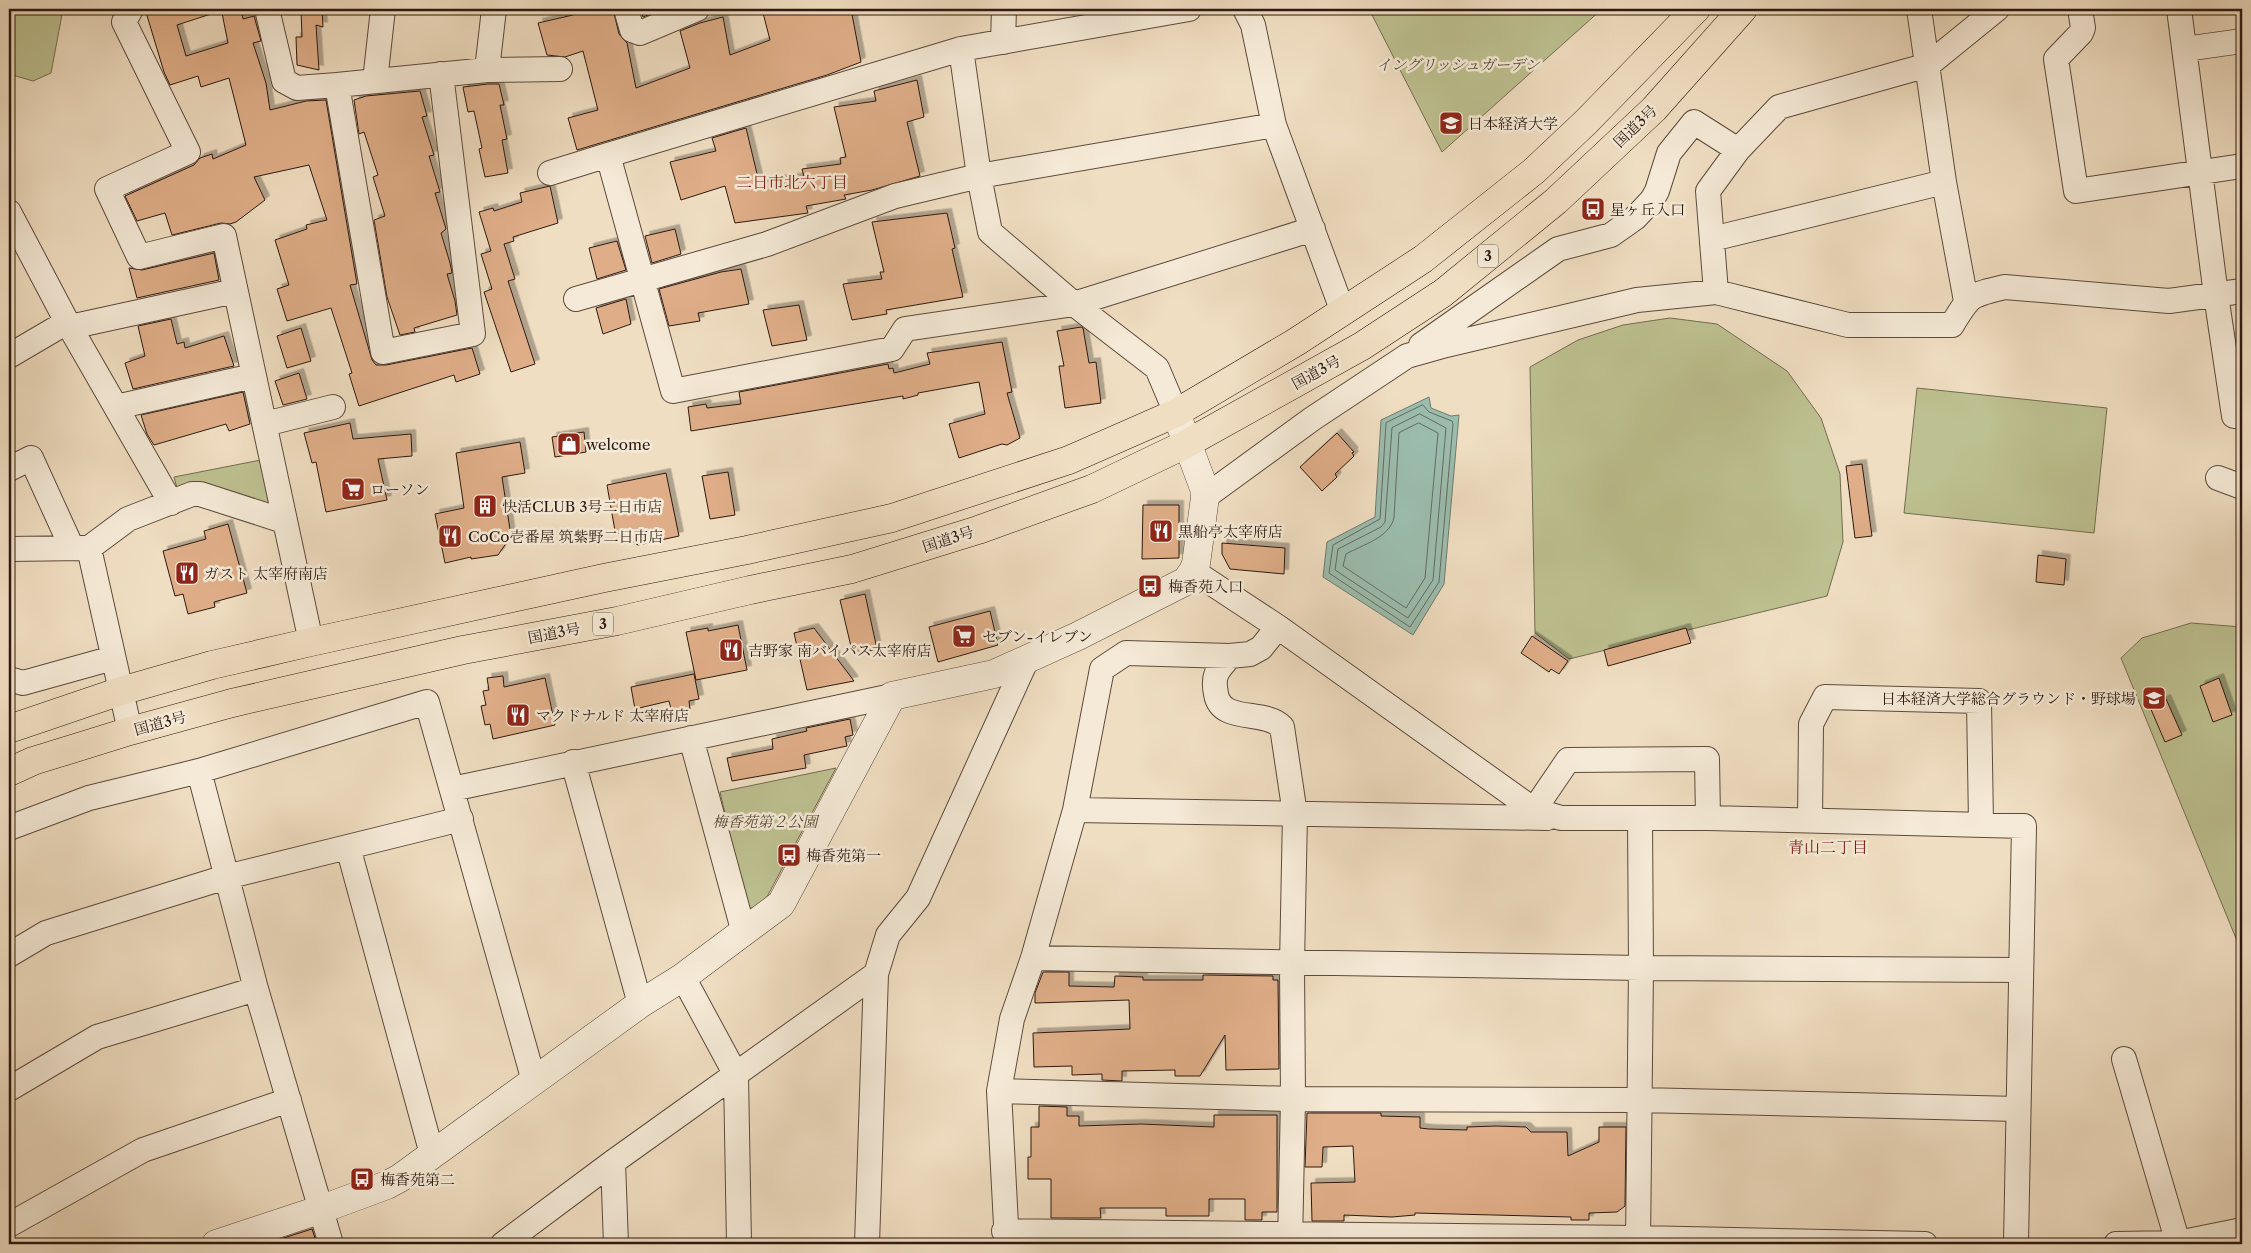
<svg xmlns="http://www.w3.org/2000/svg" width="2251" height="1253" viewBox="0 0 2251 1253" font-family="'Libre Caslon Text','Noto Serif JP',serif">
  <defs>
    <filter id="shadow"><feDropShadow dx="4.5" dy="-4.5" stdDeviation="0" flood-color="#0004"/></filter>
  </defs>
  <rect width="100%" height="100%" fill="#f0dec2"/>
  <filter id="stains"><feTurbulence type="fractalNoise" baseFrequency=".004" numOctaves="4"/><feColorMatrix values="0 0 0 0 .2 0 0 0 0 .09 0 0 0 0 .02 0 0 0 .5 -.17"/></filter>
  <radialGradient id="worn" r=".72"><stop offset=".6" stop-color="#630" stop-opacity="0"/><stop offset="1" stop-color="#630" stop-opacity=".3"/></radialGradient>
  <path fill="#bdc090" stroke="#746c50" d="M9 9H63L51 73 33 81 9 74Z
    M1369 9H1602L1442 152Z
    M1670 318 1717 324 1787 371 1821 418 1840 474 1843 542 1827 596 1569 659 1535 633 1530 367 1578 340 1623 325Z
    M1917 388 2107 408 2094 533 1904 513Z
    M266 459 275 503 261 506 177 488 174 477Z
    M2191 623 2242 627V953L2121 658 2142 638Z
    M836 768 761 908H747L720 792Z"/>
  <path fill="#9bbdae" stroke="#6f7b6f" d="M1429 397 1431 408 1451 416 1459 415 1444 584 1413 635 1323 577 1327 542 1375 517 1381 420Z"/>
  <g fill="none" stroke-linecap="round" stroke-linejoin="round">
    <path stroke="#646b60" stroke-width="1" d="M1423 405 1429 412 1452 421 1453 424 1439 582 1410 627 1329 573 1333 545 1380 519 1386 423Z
      M1420 414 1446 428 1433 580 1408 618 1335 570 1338 549 1381 527 1385 522 1392 428Z
      M1419 423 1438 433 1425 578 1406 608 1343 566 1346 554C1362 545 1391 537 1394 517L1399 433Z"/>
  </g>
  <path fill="#dfae88" stroke="#2c1911" filter="url(#shadow)" d="M145 9H216L217 12 177 25 186 56 228 43 222 13 241 9 243 19 254 16 261 41 253 43 266 83 270 110 306 101 326 100 357 284 350 285 372 360 376 365H386L472 348 480 374 456 382 454 375 359 406 349 374 352 373 331 308 287 321 277 289 289 285 275 240 307 229 306 225 327 220 309 165 254 177 265 200 236 222 230 224 221 223 172 235 165 213 137 221 125 196 194 165 200 158 212 154 213 159 246 145 229 78 201 87 198 76 170 85 164 72Z
    M301 9H322L323 27 316 25 319 70 297 65 296 37H302Z
    M571 9H613L619 34 627 43 636 88 690 68 680 31 700 23 723 17 730 55 770 40 762 9H851L861 62 827 75 577 150 568 118 598 110 583 51 565 57 547 55 538 23 573 15Z
    M640 9H662L643 17Z
    M917 80 924 117 907 122 920 176 872 190 844 195 846 199 806 206 808 213 735 223 725 186 681 200 670 162 716 151 712 138 746 128 759 182 804 177 802 169 841 164 840 158 846 157 834 107 876 101 874 91Z
    M488 84H499L504 105H500L507 139 502 140 508 173 485 177 479 149 482 148 474 111 468 112 463 87Z
    M420 91 427 116 422 117 434 155 429 156 440 192 435 193 446 229 441 233 450 263 452 273 447 274 455 301 457 315 414 328 415 332 400 335 387 297 374 220 385 216 373 177 378 175 364 132 359 134 354 100 366 96Z
    M550 186 558 223 513 237 514 241 504 244 515 279 508 281 535 364 511 372 484 292 492 289 481 254 491 251 479 212 493 208 494 211 522 202 520 193Z
    M947 213 955 248 952 249 963 297 886 310 887 314 852 320 843 284 882 279 880 272H884L872 222Z
    M675 229 681 254 652 263 645 236Z
    M617 241 626 270 597 279 589 248Z
    M214 253 219 280 137 298 129 268 142 270Z
    M741 269 749 304 698 313 700 321 669 326 659 289 721 272Z
    M626 299 631 324 603 334 596 308Z
    M799 305 807 340 772 346 763 310Z
    M171 319 177 344 184 342 185 348 224 336 234 366 133 389 125 363 145 356 138 326Z
    M1081 327 1083 328 1089 363 1096 362 1101 403 1065 408 1059 366H1064L1057 331Z
    M301 328 311 361 287 368 277 336Z
    M1002 342 1012 392 1007 393 1020 438 1007 445 1002 444 959 458 949 424 985 414 979 382 918 393V395L903 399V396L691 431 688 407 706 404 707 408 741 404 739 392 888 364 889 369 893 368 894 373 930 364 927 353Z
    M299 373 307 399 283 405 275 381Z
    M243 392 250 424 229 431 226 424 154 445 147 434 141 415Z
    M350 423 353 439 411 434 412 456 378 459 387 500 326 512 316 462 312 463 304 433Z
    M584 432 586 452 555 457 552 437Z
    M1337 433 1354 452 1352 453 1354 456 1335 474 1337 477 1322 491 1300 467Z
    M520 442 525 473 502 477 511 536 498 555 471 559V557L445 563 435 514 464 508 456 453Z
    M1862 464 1872 536 1855 538 1846 466Z
    M728 472 735 515 710 519 702 476Z
    M666 473 679 536 638 545 615 531 607 485Z
    M1143 505H1179V558L1142 559Z
    M228 524 247 593 214 602 215 607 188 614 183 594 175 596 163 551 206 539 204 531Z
    M1222 543 1285 548 1284 574 1230 569 1222 554Z
    M2038 555 2066 559 2064 585 2036 582Z
    M865 594 877 649 853 655 840 600Z
    M990 611 998 645 938 662 929 627Z
    M738 625 747 670 696 680 686 632 708 628V631Z
    M814 628 854 681 807 690 794 633Z
    M1686 628 1691 643 1608 666 1604 650Z
    M1532 636 1568 661 1559 674 1551 669 1549 672 1521 653Z
    M694 674 699 699 689 701 690 709 672 713 669 701 635 709 631 687Z
    M503 676 504 687 545 678 555 725 493 739 490 724 485 725 481 706 486 705 483 691 489 690 487 678Z
    M2219 678 2232 715 2213 722 2200 686Z
    M2166 699 2182 735 2165 742 2150 707Z
    M850 719 853 735 845 737 847 746 804 755 806 768 732 781 727 758 773 749 772 739 807 731 806 728Z
    M1043 972H1069V986L1114 987 1115 976 1143 977V980H1203V975L1273 976V980H1278L1279 1069 1226 1070 1225 1035 1200 1076H1175V1070L1122 1071V1081L1102 1080V1074L1072 1075V1066L1034 1067 1033 1033 1130 1029 1129 1000 1035 1003V993Z
    M1039 1106 1067 1107V1116H1079V1126L1141 1124 1214 1127V1115H1277V1212H1262V1220H1245V1199H1209V1216H1166V1208H1100L1101 1218H1051V1179H1028V1157H1031V1127H1039Z
    M1307 1113H1381V1116L1420 1117V1128L1429 1129 1467 1130V1127L1496 1126 1526 1127 1531 1132H1567L1568 1156 1599 1142V1127H1626L1625 1206 1617 1212 1589 1213V1220H1571V1217L1415 1213V1215L1392 1217 1344 1215V1221H1312L1311 1183 1355 1182 1353 1146 1323 1147 1322 1167H1305Z
    M312 1229 317 1244H268V1243Z"/>
  <g fill="none" stroke-linecap="round" stroke-linejoin="round">
    <g stroke="#5d4a3d" stroke-width="26">
      <path id="minor" d="M131 9 124 22 188 152 107 189 139 257 224 236 311 642
        M267 9 284 81 297 88 337 85 383 352 473 334 441 74
        M626 9 632 30 640 33 697 9
        M1189 9 961 49 608 155 673 391 892 349 905 329 1074 304 1313 229
        M1245 9 1253 25 1274 125 1343 312
        M1919 9 1944 182 1966 301
        M2080 9 2083 28 2081 33 2056 59 2076 191 2242 166
        M2179 9 2216 295 2234 416 2242 415
        M1003 42 1004 9
        M961 49 979 176 990 232 1074 304 1157 368 1176 413
        M2185 49 2242 41
        M487 70 494 9
        M375 81 383 9
        M337 85 487 70 560 69
        M550 173 608 155
        M9 212 67 322 171 503
        M1712 239 1944 182
        M1716 292 1708 191 1738 150 1779 107 1928 65 1997 9
        M576 299 767 244 895 196 979 176 1274 125
        M70 327 235 291
        M1421 345 1558 249 1611 235 1635 218 1652 200 1657 191 1669 153 1694 122 1738 150
        M9 356 67 322
        M116 407 253 376
        M265 424 333 407
        M9 469 31 458 72 548
        M2218 478 2242 487
        M1205 497 1312 419 1407 356 1446 345 1637 300 1716 292 1848 325H1952C1970 295 1970 295 2005 287L2169 301 2242 291
        M9 549 84 548
        M1193 571 1278 627 1534 810 1561 818H1708L2024 826 2016 1244
        M1230 656C1218 670 1212 674 1216 694 1221 724 1265 709 1282 727L1295 814 1292 964 1293 1099 1290 1244
        M9 679 23 683 113 658
        M130 731 89 548 128 519 192 494H200L284 521
        M691 738 744 933
        M573 762 640 1004
        M199 771 256 989 331 1244
        M452 789 892 696
        M1075 810 1547 818
        M1534 810 1568 760 1707 759 1708 818
        M1810 820 1811 724 1825 697 1979 701 1981 823
        M9 828 89 798 199 771 427 702 534 1081
        M348 847 432 1154
        M9 955 46 933 226 877 461 819
        M1033 958 1641 968 2021 970
        M683 977 736 1075 739 1244
        M2124 1059 2178 1243
        M9 1089 97 1037 256 989
        M999 1091 1293 1099 1640 1100 2018 1109
        M613 1162 616 1244
        M9 1225 143 1150 289 1100
        M1004 1231 1638 1238 1925 1244
        M503 1244 613 1162 876 974
        M867 1244 876 974 888 935 918 898 1026 661
        M1007 1244 999 1091 1012 1019 1033 958 1075 810 1102 669 1126 653 1230 656 1250 654 1261 648 1278 627
        M1638 1244 1641 968 1640 819
        M2116 1244 2178 1243 2242 1230"/>
    </g>
    <g stroke="#5d4a3d" stroke-width="29">
      <path id="tertiary" d="M216 1244 322 1209 387 1185 400 1178 640 1004 683 977 781 904 892 696 994 674 1078 636 1186 581 1193 571 1196 564 1205 497 1204 488 1176 413"/>
    </g>
    <g stroke="#2c1911" stroke-width="29">
      <path id="trunk" d="M9 729 121 691 212 665 311 642 604 578 747 550 892 518 1069 460 1176 413 1296 342 1423 259 1534 171 1586 122 1696 9
        M9 772 33 761 130 731 232 703 463 650 617 621 750 590 852 569 978 530 1092 489 1186 444 1362 346 1443 293 1556 201 1654 109 1743 9"/>
    </g>
    <use href="#minor" stroke="#f5ead7" stroke-width="24"/>
    <use href="#tertiary" stroke="#f5ead7" stroke-width="28"/>
    <use href="#trunk" stroke="#f0dec2" stroke-width="28"/>
  </g>
  <defs>
    <g id="university-square" transform="scale(1.25)"><rect x="-9" y="-9" width="18" height="18" rx="4" fill="#8f2418" stroke="#f5ead7"/><path d="M0-5L7-2L0 1L-7-2ZM-4 1L0 2.5L4 1V4Q0 6-4 4Z" fill="#fff"/></g>
    <g id="bus-square" transform="scale(1.25)"><rect x="-9" y="-9" width="18" height="18" rx="4" fill="#8f2418" stroke="#f5ead7"/><path d="M-5-6H5V4H4V6H2V4H-2V6H-4V4H-5ZM-3.5-4V0h7V-4ZM-3.5 1.2v1.5H-2V1.2ZM2 1.2v1.5H3.5V1.2Z" fill="#fff"/></g>
    <g id="shop-square" transform="scale(1.25)"><rect x="-9" y="-9" width="18" height="18" rx="4" fill="#8f2418" stroke="#f5ead7"/><path d="M-5-2.5h2.3a2.7 3.5 0 0 1 5.4 0H5L5.5 6h-11ZM-1.5-2.5h3a1.5 2.3 0 0 0-3 0Z" fill="#fff"/></g>
    <g id="supermarket-square" transform="scale(1.25)"><rect x="-9" y="-9" width="18" height="18" rx="4" fill="#8f2418" stroke="#f5ead7"/><path d="M-6-5.5h2.5l.6 2H6L4.5 2H-2.5L-4.4-4H-6ZM-1.5 3.2a1.3 1.3 0 1 0 .1 0ZM3 3.2a1.3 1.3 0 1 0 .1 0Z" fill="#fff"/></g>
    <g id="building-square" transform="scale(1.25)"><rect x="-9" y="-9" width="18" height="18" rx="4" fill="#8f2418" stroke="#f5ead7"/><path d="M-4-6H4V6H1V3H-1V6H-4ZM-2.5-4.3h1.7v1.8h-1.7ZM.8-4.3h1.7v1.8H.8ZM-2.5-1h1.7V.8h-1.7ZM.8-1h1.7V.8H.8Z" fill="#fff"/></g>
    <g id="restaurant-square" transform="scale(1.25)"><rect x="-9" y="-9" width="18" height="18" rx="4" fill="#8f2418" stroke="#f5ead7"/><path d="M-5-6h1v4h1v-4h1v4h1v-4h1v5L-1.5 .5V6h-2V.5L-5-1ZM5-6V6H3V1.5H1.5Q1.5-4 5-6Z" fill="#fff"/></g>
  </defs>
  <g fill-rule="evenodd">
    <use href="#university-square" x="1451" y="123"/>
    <use href="#bus-square" x="1593" y="209"/>
    <use href="#shop-square" x="569" y="444"/>
    <use href="#supermarket-square" x="353" y="489"/>
    <use href="#building-square" x="485" y="506"/>
    <use href="#restaurant-square" x="1161" y="531"/>
    <use href="#restaurant-square" x="450" y="536"/>
    <use href="#restaurant-square" x="187" y="573"/>
    <use href="#bus-square" x="1150" y="586"/>
    <use href="#supermarket-square" x="964" y="636"/>
    <use href="#restaurant-square" x="731" y="650"/>
    <use href="#university-square" x="2154" y="698"/>
    <use href="#restaurant-square" x="518" y="715"/>
    <use href="#bus-square" x="789" y="855"/>
    <use href="#bus-square" x="362" y="1179"/>
  </g>
  <g text-anchor="middle" dominant-baseline="central" stroke-width="5" stroke-linejoin="round" paint-order="stroke">
    <g fill="#f5ead7" stroke="#68584c" stroke-width="1">
      <rect x="1478" y="244.5" width="20" height="23" rx="4"/>
      <rect x="593" y="612.5" width="20" height="23" rx="4"/>
    </g>
    <g font-size="14" font-weight="bold" fill="#2c1911">
      <text x="1488" y="256">3</text>
      <text x="603" y="624">3</text>
    </g>
    <g font-size="15" font-style="italic" fill="#584b37" stroke="#f5ead7">
      <text x="1458" y="64">イングリッシュガーデン</text>
      <text x="765" y="821">梅香苑第２公園</text>
    </g>
    <g font-size="15" fill="#2c1911" stroke="#f5ead7" text-anchor="start">
      <text x="1468" y="123">日本経済大学</text>
      <text x="1610" y="209">星ヶ丘入口</text>
      <text x="586" y="444">welcome</text>
      <text x="370" y="489">ローソン</text>
      <text x="502" y="506">快活CLUB 3号二日市店</text>
      <text x="1178" y="531">黒船亭太宰府店</text>
      <text x="468" y="536">CoCo壱番屋 筑紫野二日市店</text>
      <text x="204" y="573">ガスト 太宰府南店</text>
      <text x="1168" y="586">梅香苑入口</text>
      <text x="982" y="636">セブン-イレブン</text>
      <text x="748" y="650">吉野家 南バイパス太宰府店</text>
      <text x="2136" y="698" text-anchor="end">日本経済大学総合グラウンド・野球場</text>
      <text x="536" y="715">マクドナルド 太宰府店</text>
      <text x="806" y="855">梅香苑第一</text>
      <text x="380" y="1179">梅香苑第二</text>
    </g>
    <g font-size="15" fill="#2c1911" stroke="#f5ead7">
      <text transform="translate(1635 126) rotate(-44)">国道3号</text>
      <text transform="translate(1316 372) rotate(-29)">国道3号</text>
      <text transform="translate(948 539) rotate(-18)">国道3号</text>
      <text transform="translate(554 633) rotate(-11)">国道3号</text>
      <text transform="translate(160 723) rotate(-15)">国道3号</text>
    </g>
    <g font-size="16" fill="#7a1f14" stroke="#f5ead7">
      <text x="792" y="182">二日市北六丁目</text>
      <text x="1828" y="847">青山二丁目</text>
    </g>
  </g>
  <rect width="2251" height="1253" fill="none" stroke="#f0dec2" stroke-width="30"/>
  <rect x="10" y="10" width="2231" height="1233" fill="none" stroke="#2c1911" stroke-width="2.5"/>
  <rect x="15" y="15" width="2221" height="1223" fill="none" stroke="#2c1911"/>
  <rect width="100%" height="100%" filter="url(#stains)"/>
  <rect width="100%" height="100%" fill="url(#worn)"/>
</svg>
